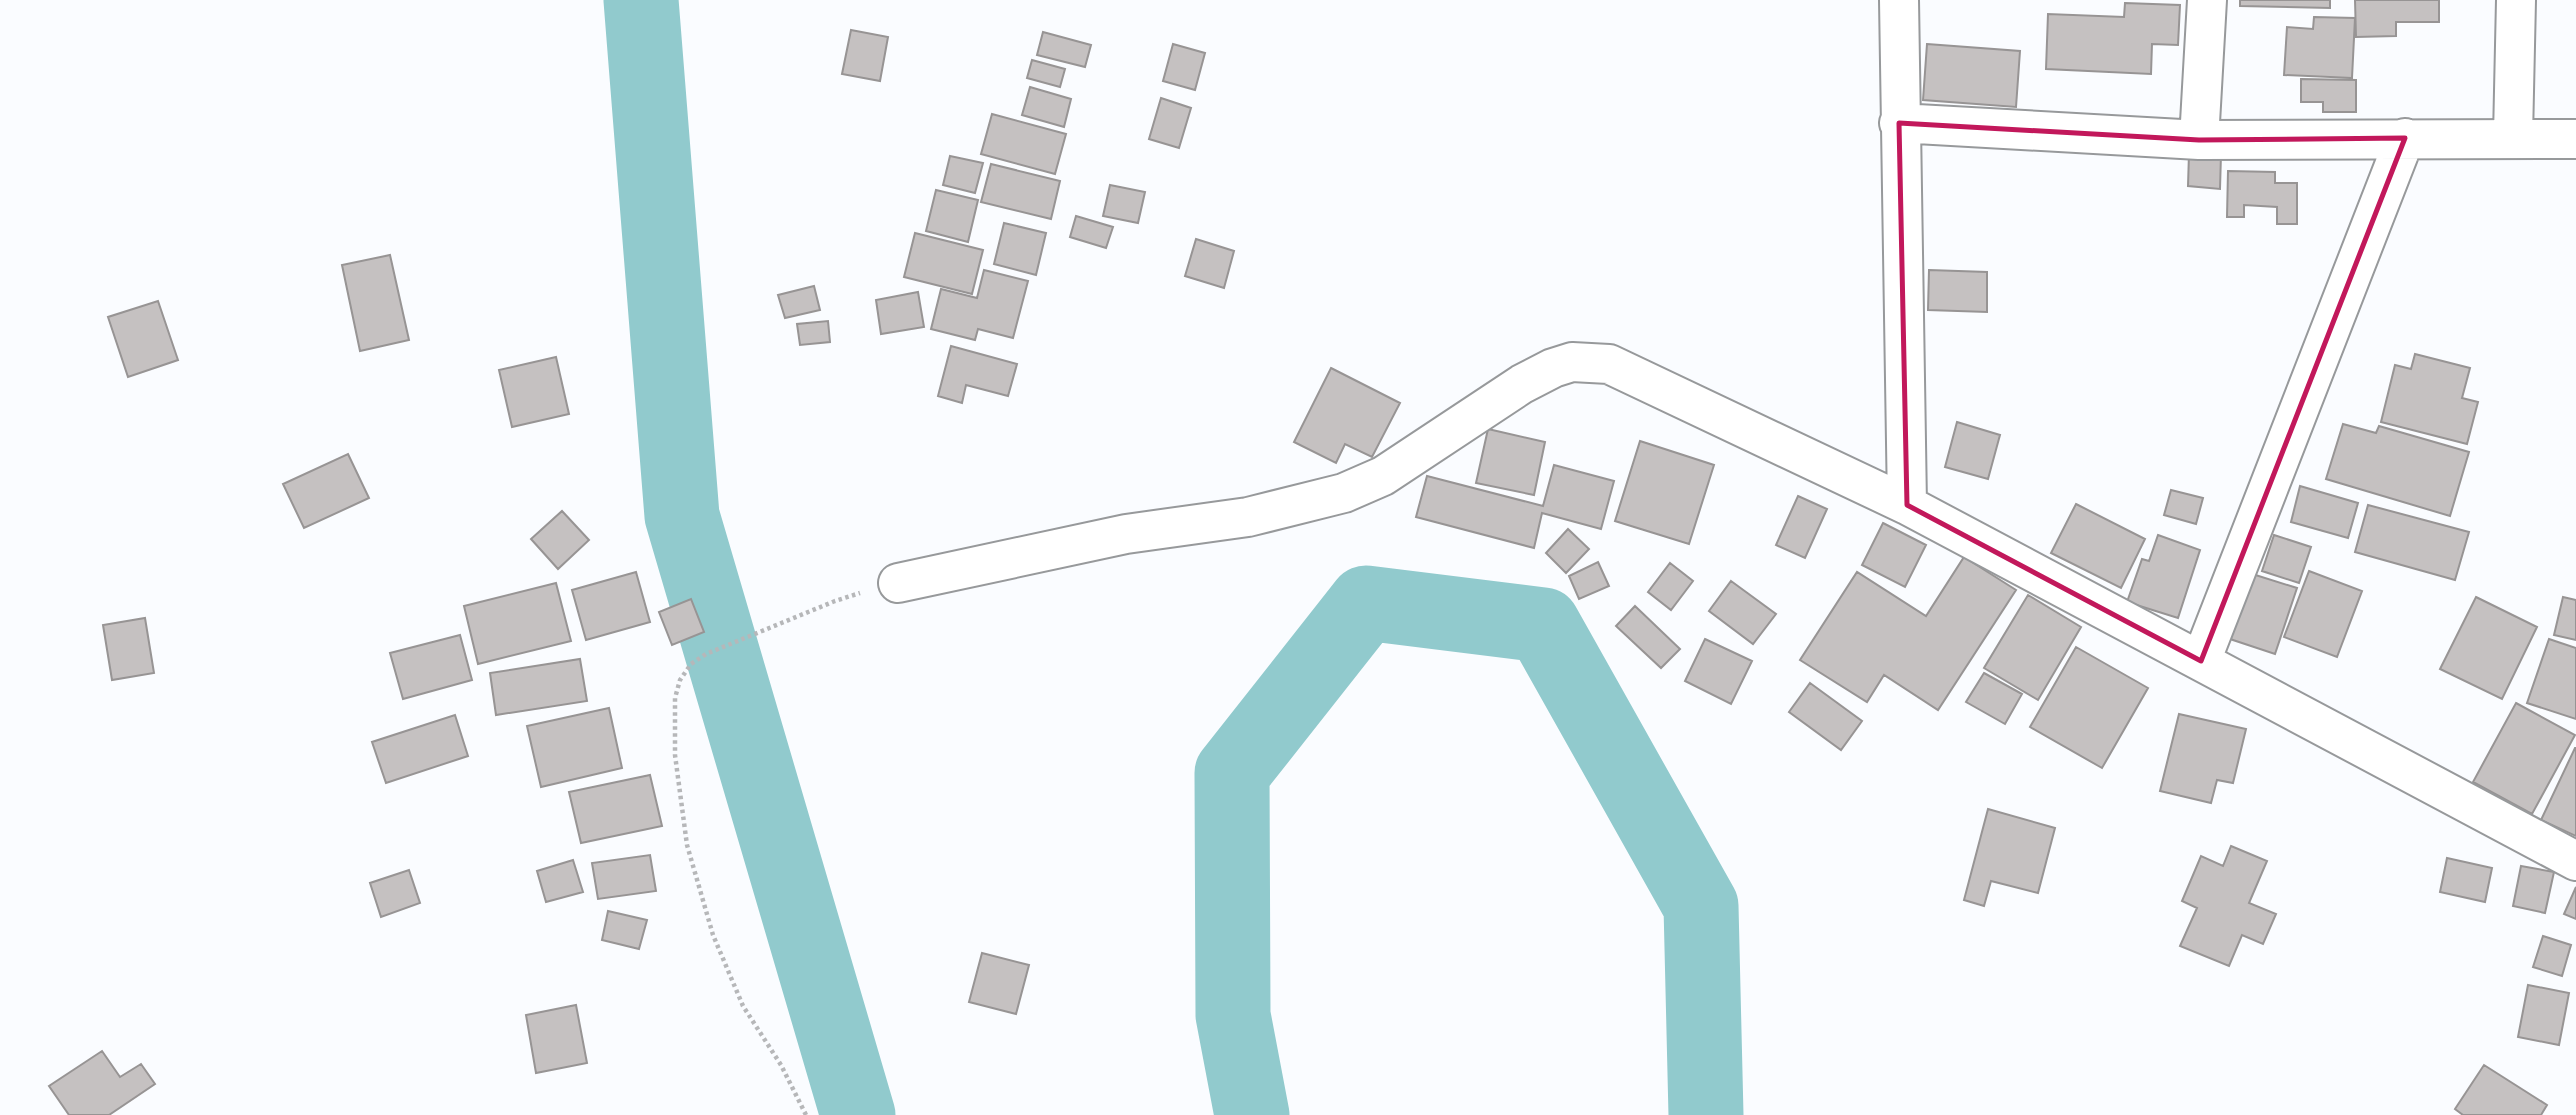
<svg xmlns="http://www.w3.org/2000/svg" width="2576" height="1115" viewBox="0 0 2576 1115" font-family="'Open Sans',sans-serif">
  <rect width="100%" height="100%" fill="#fafcff"/>
  <g fill="none" stroke-linecap="round" stroke-linejoin="round">
    <path stroke="#91cacd" stroke-width="75" d="M641 0 682 516 858 1115
      M1252 1115 1233 1015 1232 773 1366 603 1543 625 1701 906 1706 1115"/>
  </g>
  <path fill="#c5c1c1" stroke="#979494" stroke-width="2" d="M2240 0H2330V8L2240 6Z
    M2355 0H2439V22H2396V36L2356 37Z
    M2125 3 2180 5 2178 45 2152 44 2151 74 2046 69 2048 14 2124 17Z
    M2314 17 2355 18 2352 78 2284 75 2287 27 2313 29Z
    M851 30 888 37 880 81 842 74Z
    M1043 32 1091 45 1085 67 1037 55Z
    M1173 44 1205 53 1195 90 1163 81Z
    M1927 44 2020 51 2016 107 1923 100Z
    M1032 60 1065 69 1060 87 1027 78Z
    M2301 79 2356 80V112H2323V102H2301Z
    M1030 87 1071 99 1064 127 1022 115Z
    M1161 98 1191 108 1179 148 1149 139Z
    M992 114 1066 134 1055 174 981 154Z
    M2189 153 2221 154 2220 189 2188 186Z
    M950 156 983 163 975 193 943 185Z
    M991 164 1060 181 1051 219 981 202Z
    M2228 171 2275 172V183H2297V224H2277V207L2244 205V217H2227Z
    M1110 185 1145 192 1138 223 1103 216Z
    M936 190 978 200 968 242 926 231Z
    M1076 216 1113 227 1106 248 1070 237Z
    M1004 223 1046 233 1036 275 994 264Z
    M915 233 983 250 972 294 904 277Z
    M1196 239 1234 251 1224 288 1185 276Z
    M390 255 409 340 360 351 342 265Z
    M984 270 1028 281 1013 338 978 329 975 340 931 329 941 289 977 298Z
    M1929 270 1987 272V312L1928 310Z
    M814 286 820 310 785 318 778 295Z
    M918 292 924 327 881 334 876 300Z
    M158 301 178 360 128 377 108 317Z
    M828 321 830 342 800 345 797 324Z
    M951 346 1017 364 1008 396 966 385 962 403 938 396Z
    M2415 354 2470 368 2462 398 2478 402 2467 444 2381 422 2395 365 2411 369Z
    M556 357 569 414 512 427 499 370Z
    M1331 368 1400 403 1372 457 1345 444 1336 463 1294 442Z
    M1957 422 2000 435 1988 479 1945 467Z
    M2343 424 2376 433 2379 426 2469 452 2450 516 2326 479Z
    M1488 429 1545 442 1534 495 1476 483Z
    M1640 441 1714 465 1689 544 1615 521Z
    M348 454 369 498 304 528 283 484Z
    M1554 465 1614 481 1601 529 1542 513 1534 548 1416 517 1427 476 1543 506Z
    M2300 486 2358 503 2348 538 2291 522Z
    M2171 490 2203 498 2196 524 2164 515Z
    M1798 496 1827 509 1805 558 1776 545Z
    M2076 504 2145 539 2121 588 2051 553Z
    M2368 505 2469 532 2455 580 2355 552Z
    M562 511 589 540 558 569 531 539Z
    M1883 523 1926 545 1905 587 1862 565Z
    M1568 529 1589 549 1566 573 1546 553Z
    M2158 535 2200 550 2178 618 2127 602 2142 559 2149 561Z
    M2274 535 2311 547 2299 583 2262 571Z
    M1964 557 2016 590 1938 710 1884 675 1867 702 1800 660 1857 572 1926 616Z
    M1598 562 1609 586 1579 599 1569 576Z
    M1670 563 1693 581 1671 610 1648 592Z
    M2309 571 2362 591 2337 657 2284 637Z
    M636 572 650 622 586 640 572 590Z
    M2246 572 2297 588 2275 654 2224 637Z
    M1731 581 1776 614 1753 644 1709 611Z
    M556 583 571 641 478 664 464 606Z
    M2028 595 2081 627 2038 700 1984 668Z
    M2476 597 2537 627 2502 699 2440 669Z
    M2563 597 2576 600V640L2554 635Z
    M691 599 704 632 672 645 659 612Z
    M1635 606 1680 649 1661 668 1616 626Z
    M145 618 154 673 112 680 103 625Z
    M460 635 472 680 403 699 390 653Z
    M1705 639 1752 661 1731 704 1685 681Z
    M2549 639 2576 648V719L2527 703Z
    M2076 647 2148 688 2102 768 2030 727Z
    M580 659 587 701 496 715 490 673Z
    M1984 673 2022 694 2005 724 1966 702Z
    M1810 683 1862 721 1841 750 1789 712Z
    M2516 703 2575 735 2532 814 2473 782Z
    M609 708 622 768 541 787 527 726Z
    M2179 714 2246 729 2233 783 2217 780 2211 803 2160 791Z
    M455 715 468 756 386 783 372 742Z
    M2575 748H2576V836L2541 820Z
    M650 775 662 826 581 843 569 792Z
    M1988 809 2055 828 2038 893 1991 881 1984 906 1964 900Z
    M2231 846 2267 861 2249 903 2276 914 2263 944 2242 935 2229 966 2180 946 2197 908 2182 901 2201 856 2223 866Z
    M650 855 656 891 598 899 592 863Z
    M2447 858 2492 868 2485 902 2440 892Z
    M573 860 583 892 546 902 537 871Z
    M2521 866 2554 872 2545 913 2513 906Z
    M409 870 420 903 381 917 370 883Z
    M2576 887V919L2564 914Z
    M608 911 647 920 639 949 602 940Z
    M2543 936 2571 945 2562 976 2533 967Z
    M982 953 1029 965 1016 1014 969 1002Z
    M2528 985 2569 993 2559 1045 2518 1037Z
    M576 1005 587 1063 536 1073 526 1015Z
    M102 1051 120 1077 141 1064 155 1084 109 1115H69L49 1086Z
    M2484 1065 2547 1105 2541 1115H2463L2455 1109Z"/>
  <g fill="none" stroke-linecap="round" stroke-linejoin="round">
    <g stroke="#97999b" stroke-width="42">
      <path id="minor" d="M1899 0 1907 505
        M1899 123 2199 140 2576 139
        M2513 137 2516 0
        M2199 140 2207 0
        M898 583 1126 534 1248 517 1344 493 1383 476 1522 384 1553 368 1572 362 1609 364 1907 505 2576 861
        M2201 661 2405 138"/>
    </g>
    <path stroke="#b6b7b9" stroke-width="4.5" stroke-dasharray="3.5 3.5" stroke-linecap="butt" d="M806 1115 781 1065 743 1006 713 935 687 845 675 755V698L680 680 691 664 706 654 835 601 860 593"/>
    <use href="#minor" stroke="#fff" stroke-width="38"/>
  </g>
  <path fill="none" stroke="#c2185b" stroke-width="5" stroke-linejoin="round" d="M1899 123 2199 140 2405 138 2201 661 1907 505Z"/>
</svg>
